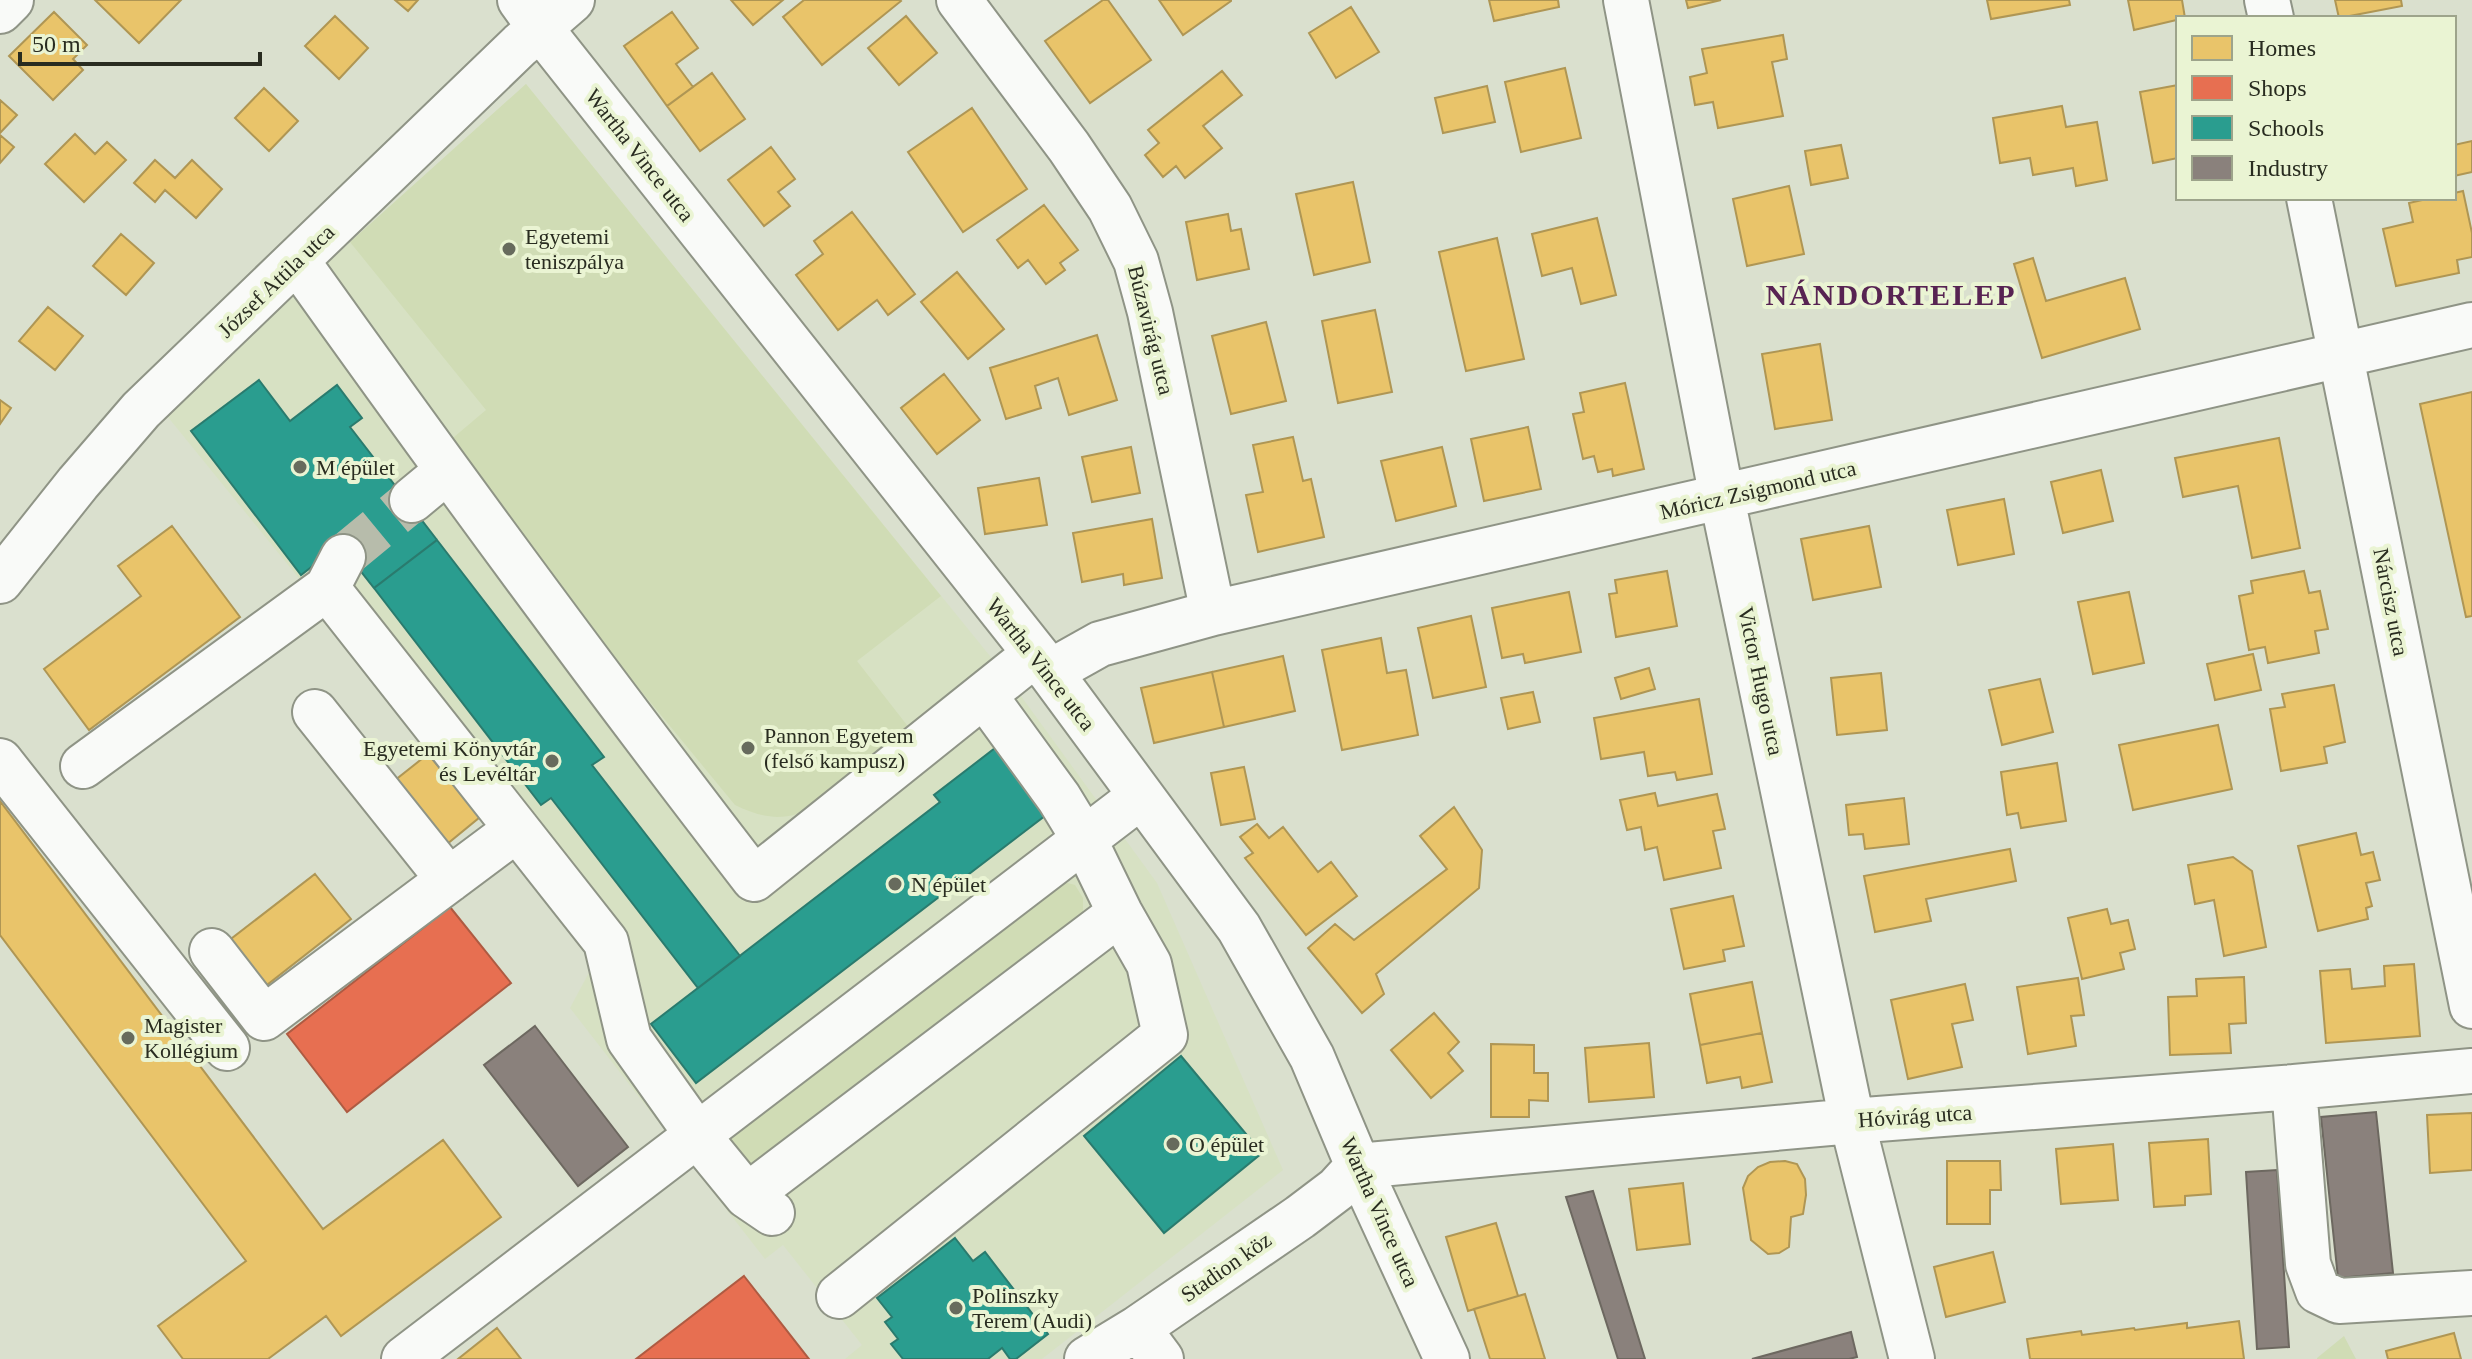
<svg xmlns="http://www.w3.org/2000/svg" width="2472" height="1359" viewBox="0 0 2472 1359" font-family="'Times New Roman',serif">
  <rect width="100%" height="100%" fill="#dae0ce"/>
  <path fill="#d7e1c3" d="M526 84 1007 677 1157 883 1283 1170 1042 1359H845L862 1345 783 1245 765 1259 570 1008 601 950 163 411Z"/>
  <path fill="#d0dcb5" d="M526 84 941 596 857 661 910 729 808 810C781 822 760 817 735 805L441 448 486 410 350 242Z
    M1060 881 1075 885 1083 898V918L748 1170 729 1154 728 1130Z
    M2344 1336 2356 1359H2317V1358Z"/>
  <path fill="#e9c46a" stroke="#af9654" stroke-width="2" d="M95 0H181L139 43Z
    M395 0H418L408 11Z
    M731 0H783L753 25Z
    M804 0H900L901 1 822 65 783 17Z
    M1103 0H1108L1151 60 1090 103 1045 41Z
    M1159 0H1231V1L1183 35Z
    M1489 0H1558L1559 7 1494 21Z
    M1686 0H1721L1688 8Z
    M1987 0H2069L2070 5 1991 19Z
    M2128 0H2182L2185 18 2134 30Z
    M2335 0H2401L2402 6 2339 18Z
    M1351 7 1379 52 1336 78 1309 33Z
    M54 12 87 45 73 59 83 70 53 100 9 56Z
    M672 12 698 48 676 64 693 87 667 106 624 46Z
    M335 16 368 48 339 79 305 46Z
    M906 16 937 53 899 85 868 48Z
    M1783 35 1787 59 1772 62 1783 116 1718 128 1713 102 1695 105 1690 77 1707 73 1702 49Z
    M1565 68 1581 138 1521 152 1505 82Z
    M1222 71 1242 95 1203 126 1222 148 1185 178 1176 166 1163 177 1145 155 1159 143 1148 130Z
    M712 73 745 119 700 151 667 106Z
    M2178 85V158L2153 163 2140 92Z
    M1487 86 1495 122 1443 133 1435 98Z
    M264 88 298 121 269 151 235 118Z
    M0 100 17 115 0 133Z
    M2062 106 2066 127 2097 122 2107 180 2076 186 2073 168 2033 175 2030 158 2000 163 1993 118Z
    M972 108 1027 189 963 232 908 152Z
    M75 134 95 154 107 142 126 160 84 202 45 164Z
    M0 135 14 147 0 163Z
    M2472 141V172L2454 176V145Z
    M1841 145 1848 178 1811 185 1805 151Z
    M771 147 795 179 778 192 790 206 764 226 728 180Z
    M155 160 175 178 192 160 222 189 196 218 165 190 155 202 134 183Z
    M1353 182 1370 262 1314 275 1296 194Z
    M1789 186 1804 254 1747 266 1733 199Z
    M2463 191 2472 233V257L2457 260 2459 273 2396 286 2383 229 2413 222 2409 203 2431 198H2454V193Z
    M1044 205 1078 250 1060 263 1065 270 1046 284 1028 260 1018 268 997 240Z
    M852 212 915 294 888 315 877 300 838 330 796 275 823 254 814 241Z
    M1228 214 1231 231 1241 229 1249 269 1197 280 1186 222Z
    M1597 218 1616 295 1581 304 1572 268 1542 276 1532 234Z
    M121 234 154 263 126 295 93 266Z
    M1497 238 1524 359 1466 371 1439 252Z
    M2033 258 2046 301 2125 278 2140 329 2042 358 2014 264Z
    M957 272 1004 329 968 359 921 302Z
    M48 307 83 336 55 370 19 341Z
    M1375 310 1392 392 1338 403 1322 321Z
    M1266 322 1286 401 1231 414 1212 336Z
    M1097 335 1117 400 1069 415 1058 378 1035 386 1041 408 1006 419 990 368Z
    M1820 344 1832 420 1775 429 1762 354Z
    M944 374 980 420 937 454 901 408Z
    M1625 383 1644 469 1613 476 1612 469 1598 472 1594 456 1583 459 1573 414 1584 412 1580 393Z
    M2472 392V616L2466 617 2420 404Z
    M0 400 11 408 0 424Z
    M1528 427 1541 489 1484 501 1471 439Z
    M1293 437 1303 481 1311 479 1324 537 1258 552 1246 495 1263 492 1253 445Z
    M2279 438 2300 548 2252 558 2238 486 2183 497 2175 458Z
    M1131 447 1140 493 1092 502 1082 457Z
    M1442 447 1456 506 1396 521 1381 461Z
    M2101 470 2113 521 2063 533 2051 482Z
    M1039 478 1047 525 985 534 978 488Z
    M2004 499 2014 554 1958 565 1947 510Z
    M1152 519 1162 578 1124 585 1123 574 1082 582 1073 533Z
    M172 526 240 617 89 730 44 669 141 596 118 566Z
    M1869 526 1881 587 1813 600 1801 539Z
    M1667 571 1677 626 1616 637 1609 594 1617 593 1615 580Z
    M2304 571 2309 593 2320 591 2328 629 2315 631 2319 653 2268 663 2265 647 2249 650 2239 596 2253 593 2251 581Z
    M1569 592 1581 652 1525 663 1523 654 1502 658 1492 608Z
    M2129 592 2144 663 2093 674 2078 602Z
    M1471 616 1486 687 1433 698 1418 628Z
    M1381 638 1387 673 1406 670 1418 735 1342 750 1322 650Z
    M2253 654 2261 690 2215 700 2207 664Z
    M1283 656 1295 711 1224 727 1212 672Z
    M1649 668 1655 689 1621 699 1615 678Z
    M1212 672 1224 727 1154 743 1141 688Z
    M1881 673 1887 730 1837 735 1831 678Z
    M2040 679 2053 732 2002 745 1989 690Z
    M2334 685 2345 742 2324 747 2327 763 2281 771 2270 709 2285 707 2282 694Z
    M1533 692 1540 722 1508 729 1501 698Z
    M1699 699 1712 774 1677 780 1675 772 1648 776 1644 752 1601 759 1594 718Z
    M2218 725 2232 789 2133 810 2119 745Z
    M428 754 480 817 441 849 389 785Z
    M2057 763 2066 821 2021 828 2018 813 2007 815 2001 772Z
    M1244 767 1255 819 1221 825 1211 773Z
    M1655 793 1658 806 1717 794 1725 829 1713 831 1721 868 1664 880 1657 847 1645 850 1641 827 1627 830 1620 800Z
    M1904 798 1909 844 1865 849 1863 834 1849 835 1846 805Z
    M0 801 323 1229 443 1140 501 1217 341 1336 326 1316 268 1359H183L158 1326 246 1261 0 935Z
    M1454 807 1482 850 1479 888 1376 974 1384 994 1362 1013 1308 948 1335 924 1354 940 1447 869 1420 836Z
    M1257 824 1269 838 1283 827 1318 872 1331 862 1357 896 1306 935 1245 858 1253 853 1240 837Z
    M2356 833 2361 855 2373 852 2380 880 2366 883 2372 906 2366 908 2368 919 2318 931 2298 846Z
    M2010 849 2016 881 1926 899 1931 921 1875 932 1864 876Z
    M2233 857 2252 871 2266 947 2224 956 2214 900 2195 904 2188 865Z
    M315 874 351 919 263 988 227 942Z
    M1733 896 1744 946 1723 950 1725 961 1684 969 1671 909Z
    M2107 909 2111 924 2128 920 2135 949 2120 953 2124 969 2082 979 2068 918Z
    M2414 964 2420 1036 2326 1043 2320 971 2350 969 2352 989 2385 986 2384 966Z
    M2244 977 2246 1023 2229 1024 2231 1053 2170 1055 2168 997 2197 996 2196 979Z
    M2078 978 2084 1015 2071 1016 2076 1046 2028 1054 2017 987Z
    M1752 982 1762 1033 1700 1045 1690 994Z
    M1965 984 1973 1020 1952 1024 1962 1067 1908 1079 1891 1000Z
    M1434 1013 1459 1042 1448 1053 1463 1071 1431 1098 1391 1050Z
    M1762 1033 1772 1082 1742 1088 1740 1077 1707 1083 1700 1045Z
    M1649 1043 1654 1097 1589 1102 1585 1048Z
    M1491 1044 1534 1045V1073H1548V1101L1529 1100V1117H1491Z
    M2472 1113V1170L2430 1173 2427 1115Z
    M2208 1139 2211 1194 2185 1196V1205L2154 1207 2149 1143Z
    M2113 1144 2118 1200 2061 1204 2056 1149Z
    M1785 1161 1797 1164 1805 1179 1806 1195 1803 1214 1791 1217 1789 1247 1779 1253 1768 1254 1751 1240 1743 1188 1748 1176 1758 1167 1770 1162Z
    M1947 1161H2000L2001 1190H1990V1224H1947Z
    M1683 1183 1690 1244 1637 1250 1629 1189Z
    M1496 1223 1518 1296 1468 1311 1446 1237Z
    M1993 1252 2005 1302 1946 1317 1934 1267Z
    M1525 1294 1545 1359H1490L1474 1309Z
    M2239 1321 2244 1359H2030L2027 1339 2081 1331 2082 1335 2134 1328 2135 1330 2187 1323V1328Z
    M497 1328 521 1359H458Z
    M2454 1333 2461 1359H2388L2386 1351Z"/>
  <path fill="#e76f51" stroke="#ae5b42" stroke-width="2" d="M450 907 511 983 347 1112 287 1034Z
    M744 1276 809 1359H636Z"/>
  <path fill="#2a9d8f" stroke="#2a7b6e" stroke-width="2" d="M259 380 290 421 337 385 362 418 350 427 437 540 374 588 340 545 301 575 191 431Z
    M437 540 604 757 592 765 740 956 698 988 551 798 541 805 374 588Z
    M999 745 1050 812 696 1083 651 1024 940 802 934 795Z
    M1181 1056 1262 1153 1164 1233 1084 1136Z
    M955 1238 973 1261 985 1252 1048 1334 1016 1359H1010L1002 1348 988 1359H903L891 1344 898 1339 885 1322 892 1317 877 1298Z"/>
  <path fill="#8a817c" stroke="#6d6860" stroke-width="2" d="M535 1026 628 1147 578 1186 484 1065Z
    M2376 1112 2393 1273 2338 1278 2321 1117Z
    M2277 1170 2289 1347 2257 1349 2246 1172Z
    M1593 1191 1645 1359H1618L1566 1197Z
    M1851 1332 1857 1357 1849 1359H1752Z"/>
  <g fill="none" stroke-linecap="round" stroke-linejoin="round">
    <path stroke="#b7bcab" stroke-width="44" stroke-dasharray="44 22" stroke-linecap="butt" d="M343 557 412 500"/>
    <g stroke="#8f9486" stroke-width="48">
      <path id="minor" d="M520 0 540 28 1050 672 1239 928 1312 1057 1358 1166 1447 1359
        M959 0 1069 147 1110 208 1136 261 1150 312 1213 613
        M1626 0 1722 498 1852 1121 1912 1359
        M2267 0 2271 18
        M0 11 11 0
        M2309 198 2472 1006
        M297 261C446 470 597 676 754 879L1035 654
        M412 500 447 471
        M343 557 327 588 606 942 629 1039 698 1136 747 1196 772 1213
        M0 581 78 483 141 410 520 45 572 0
        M1050 672 1100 644 1213 613 2472 325
        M315 712 449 880
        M0 761 227 1048
        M83 766 327 588
        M212 951 264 1018 517 829
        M2294 1087 2308 1264 2318 1291 2339 1301 2472 1293
        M1358 1166 1852 1121 2294 1087 2472 1071
        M747 1196 1120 913
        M839 1296 1165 1035 1149 964 1120 913 1084 839 1059 798 984 695
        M1138 1328 1161 1359
        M404 1359 1141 796
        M1087 1359 1138 1328 1300 1217 1337 1189 1358 1166"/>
    </g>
    <use href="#minor" stroke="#f9faf8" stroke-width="44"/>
  </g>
  <g fill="#676b5d" stroke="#eaf4d3" stroke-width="3">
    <circle cx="509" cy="249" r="8"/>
    <circle cx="300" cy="467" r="8"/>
    <circle cx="748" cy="748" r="8"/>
    <circle cx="552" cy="761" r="8"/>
    <circle cx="895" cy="884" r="8"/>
    <circle cx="128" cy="1038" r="8"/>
    <circle cx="1173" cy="1144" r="8"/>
    <circle cx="956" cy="1308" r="8"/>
  </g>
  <g text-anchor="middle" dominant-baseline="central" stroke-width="8" stroke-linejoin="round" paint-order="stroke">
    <g font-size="22" fill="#292c20" stroke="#eaf4d3">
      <text transform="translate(640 155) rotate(52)">Wartha Vince utca</text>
      <text transform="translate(276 281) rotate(-44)">József Attila utca</text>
      <text transform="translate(1151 330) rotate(76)">Búzavirág utca</text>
      <text transform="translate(1758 490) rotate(-13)">Móricz Zsigmond utca</text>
      <text transform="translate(2391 602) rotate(79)">Nárcisz utca</text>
      <text transform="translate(1041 664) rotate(52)">Wartha Vince utca</text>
      <text transform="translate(1761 681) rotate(78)">Victor Hugo utca</text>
      <text transform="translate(1915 1116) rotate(-4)">Hóvirág utca</text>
      <text transform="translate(1380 1212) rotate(66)">Wartha Vince utca</text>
      <text transform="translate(1226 1267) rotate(-35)">Stadion köz</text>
    </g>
    <g font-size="22" fill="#292c20" stroke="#eaf4d3" text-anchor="start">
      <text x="525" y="236">Egyetemi<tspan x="525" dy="25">teniszpálya</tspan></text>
      <text x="316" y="467">M épület</text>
      <text x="764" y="735">Pannon Egyetem<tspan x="764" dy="25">(felső kampusz)</tspan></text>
      <text x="536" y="748" text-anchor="end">Egyetemi Könyvtár<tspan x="536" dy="25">és Levéltár</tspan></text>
      <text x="911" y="884">N épület</text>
      <text x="144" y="1025">Magister<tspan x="144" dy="25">Kollégium</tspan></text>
      <text x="1189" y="1144">O épület</text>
      <text x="972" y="1295">Polinszky<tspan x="972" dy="25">Terem (Audi)</tspan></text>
    </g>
    <g font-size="30" font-weight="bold" letter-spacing="2" fill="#572352" stroke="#eaf4d3">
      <text x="1891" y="294">NÁNDORTELEP</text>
    </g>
  </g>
  <rect x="2176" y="16" width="280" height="184" fill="#eaf4d3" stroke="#9da48b" stroke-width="2"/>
  <rect x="2192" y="36" width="40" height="24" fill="#e9c46a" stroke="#9da48b" stroke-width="2"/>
  <text x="2248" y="56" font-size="24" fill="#292c20">Homes</text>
  <rect x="2192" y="76" width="40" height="24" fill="#e76f51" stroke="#9da48b" stroke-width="2"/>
  <text x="2248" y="96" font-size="24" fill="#292c20">Shops</text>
  <rect x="2192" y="116" width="40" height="24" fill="#2a9d8f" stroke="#9da48b" stroke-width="2"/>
  <text x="2248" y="136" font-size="24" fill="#292c20">Schools</text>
  <rect x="2192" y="156" width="40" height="24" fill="#8a817c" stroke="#9da48b" stroke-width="2"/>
  <text x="2248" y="176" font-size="24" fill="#292c20">Industry</text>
  <path d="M20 52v12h240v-12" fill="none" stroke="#292c20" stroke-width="4"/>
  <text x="32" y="52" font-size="24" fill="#292c20" stroke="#eaf4d3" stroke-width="6" paint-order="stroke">50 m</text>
</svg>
